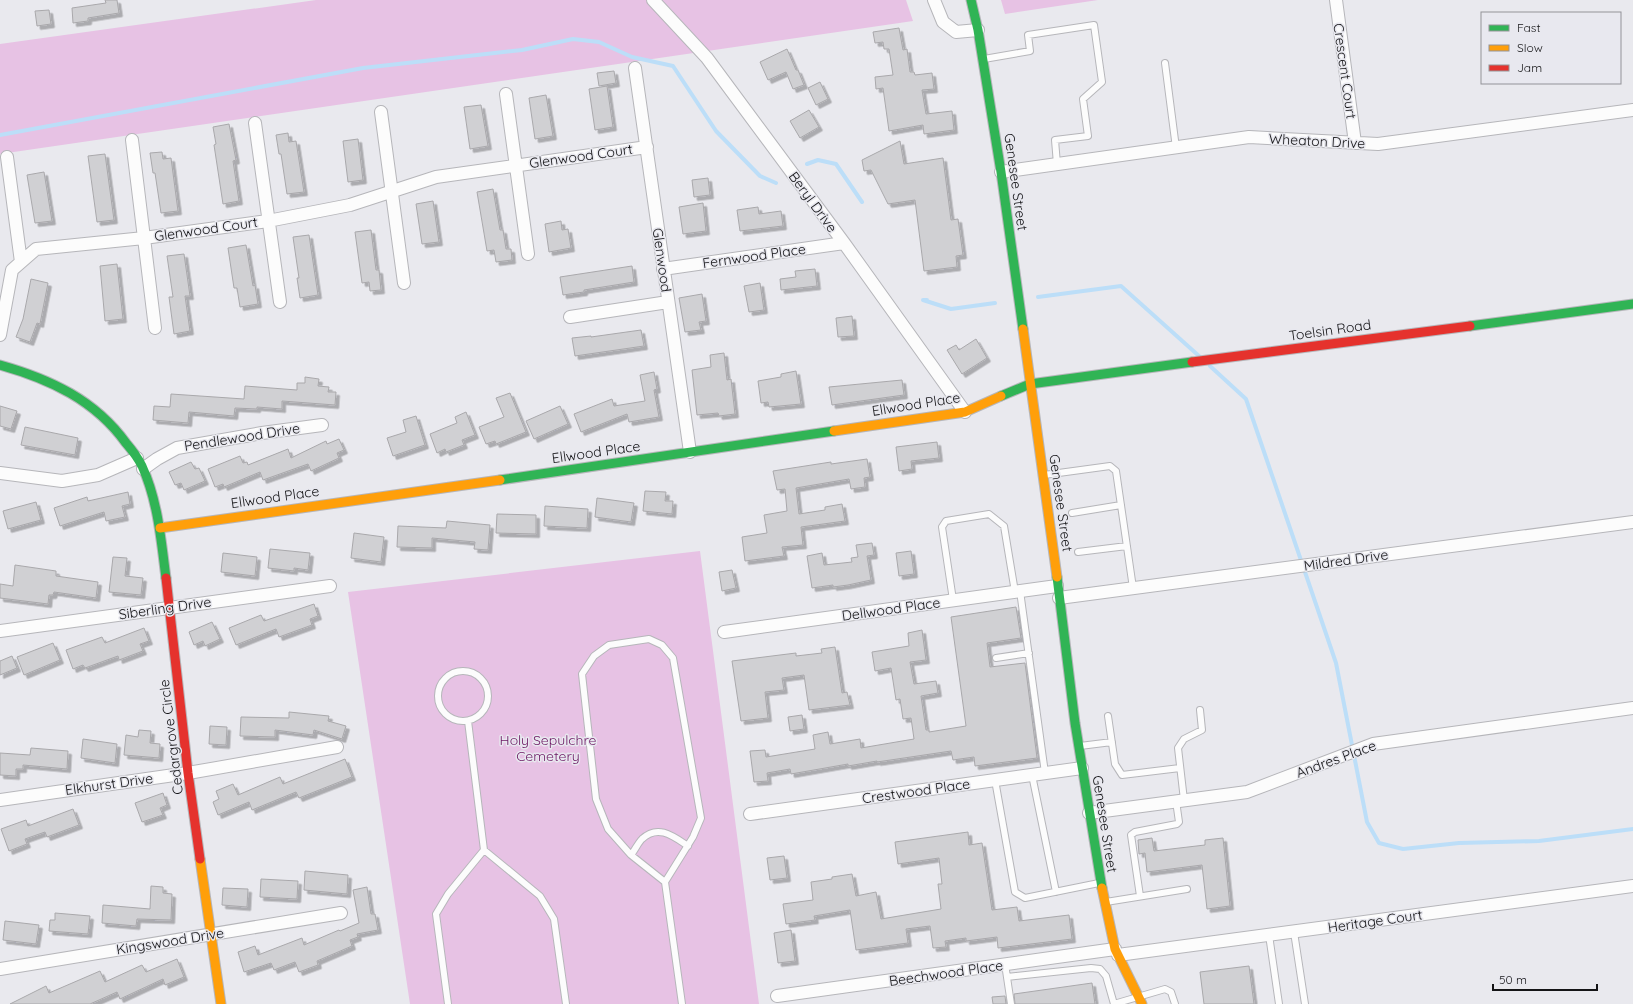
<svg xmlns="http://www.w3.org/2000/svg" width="1633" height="1004" viewBox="0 0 1633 1004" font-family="Quicksand,sans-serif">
  <defs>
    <filter id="shadow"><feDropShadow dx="3.5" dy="3.5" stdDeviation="0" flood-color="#0004"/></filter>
  </defs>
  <rect width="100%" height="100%" fill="#e9e9ee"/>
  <path fill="#e7c2e4" d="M316 0H906L913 21 0 154V44Z
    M1001 0H1098L1005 14Z
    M700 551 759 1004H410L348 592Z"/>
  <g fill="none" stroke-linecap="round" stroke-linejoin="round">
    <path stroke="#bcdef8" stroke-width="4" d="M0 135 363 68 522 50 573 39 599 42 632 57 673 66 716 131 760 176 776 183
      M807 164 818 160 836 164 862 202
      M1038 297 1121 286 1199 356
      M927 300H923L951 309 995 303
      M1210 366 1246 399 1336 663 1367 822 1379 843 1403 849 1459 843 1539 841 1633 829"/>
  </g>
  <path fill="#d0d0d3" stroke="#a9a8ab" filter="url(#shadow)" d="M105 0H117L119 13 88 18V21L73 23 72 8 106 3Z
    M49 10 51 24 37 26 35 11Z
    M899 28 903 50 907 49 910 72H914L915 75 932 73 934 89 922 90 926 114 952 111 954 130 924 134 923 125 889 131 883 88 876 89 875 77 893 75 889 49H884L883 42 875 43 873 32Z
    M787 49 796 70H798L804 85 793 89 786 72 768 80 760 62Z
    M614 71 616 83 599 86 597 73Z
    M820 82 828 99 816 105 808 88Z
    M607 86 613 127 595 130 589 89Z
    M546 95 553 136 535 139 529 98Z
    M481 105 488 146 470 149 464 107Z
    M809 110 819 127 800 138 790 121Z
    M229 124 236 160 233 161 239 201 223 204 214 145 216 144 213 127Z
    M288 133 289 142 296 141 304 192 287 194 281 154H279L276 135Z
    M358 139 363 180 348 182 343 141Z
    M900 141 904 164 943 158 951 220 958 219 963 255 956 256 957 267 924 271 915 200 888 204 871 170 864 171 862 160Z
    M162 152 163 159 171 158 178 211 161 213 155 173H153L150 153Z
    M105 154 114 220 97 222 88 156Z
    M44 172 52 221 35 223 27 175Z
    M708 178 710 195 694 197 692 180Z
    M493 189 500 230H503L506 249H511L512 260 496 262 494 250 487 251 477 192Z
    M433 201 439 242 422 244 416 204Z
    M703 203 706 231 683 234 679 207Z
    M758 207 759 214 781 211 783 226 740 231 737 210Z
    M561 221 562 230 568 229 571 248 549 252 545 224Z
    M371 230 376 270H379L381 290 370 291 369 282 362 283 355 232Z
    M309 235 318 295 300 298 297 278H299L293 237Z
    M246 245 253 286 255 285 258 304 240 307 237 288H234L228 248Z
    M184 254 190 296H185L190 331 174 334 169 297H173L167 256Z
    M117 264 123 319 105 321 100 266Z
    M632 266 634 282 584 290V292L563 295 560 277Z
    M815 269 817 286 781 290 780 279 796 277 795 271Z
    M31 279 48 283 40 324 37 323 30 342 16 337 23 319Z
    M760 283 764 310 749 312 744 286Z
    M702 294 706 321 699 322 701 330 685 332 679 298Z
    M852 316 854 336 838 337 836 318Z
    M641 330 644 346 575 356 572 338 591 336V337Z
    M976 339 987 358 962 374 947 350 956 345 959 350Z
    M724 353 727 380 731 379 735 414 719 416 718 413 697 415 692 370 711 367 710 355Z
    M796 371 801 404 769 407 768 402 761 403 758 381 781 377V374Z
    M654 372 657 389 654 390 659 417 629 422 627 414 581 432 574 414 612 399 614 406 645 401 640 375Z
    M305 377 319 379 318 386 329 387 328 392H336L335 405 282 401V409L257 407V409L235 408 234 416 189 412 188 423 153 420 154 406 170 407 171 394 244 399 245 386 297 390V383H305Z
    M902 380 904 395 832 405 829 387Z
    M510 393 526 432 496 444 495 441 486 444 479 427 504 417 496 398Z
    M0 406 17 411 11 429 0 426Z
    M560 406 568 424 534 439 526 421Z
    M466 412 475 435 462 440 464 445 446 452 445 449 437 453 430 434 457 423 455 417Z
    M416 416 425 445 393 456 387 438 406 432 403 420Z
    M25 427 78 438 75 455 21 445Z
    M339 439 344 450 337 453 339 458 311 471 308 464 263 480 260 472 224 487 223 484 215 487 208 469 240 456 243 463 247 462 248 465 288 449 291 458 326 441 327 444Z
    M937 442 939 458 911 461 912 469 899 471 896 447Z
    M867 459 870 477 864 478 865 487 851 489 849 479 796 488 799 514 825 510V507L842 504 845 521 801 527 803 545 782 547 784 556 745 561 742 537 767 533 764 515 787 511 785 489 777 490 773 471 831 462V464Z
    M191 462 195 469 199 468 205 481 184 490 181 483 175 485 169 472Z
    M645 491 666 492 665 501H673L672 514 643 511Z
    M128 492 130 504 122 506 125 517 106 521 104 512 60 526 54 508 87 497 88 501Z
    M597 498 634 503 631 522 595 517Z
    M36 502 41 520 8 529 3 511Z
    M545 506 588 509 587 528 544 526Z
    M497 514 536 515V534L496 533Z
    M447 521 490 525 488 550 474 549 475 542 432 538V548L397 547 398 526 446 528Z
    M354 533 384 537 381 562 351 558Z
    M872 543 874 555 867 556 871 580 848 585 833 587V585L812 588 807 556 822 553 824 565 852 562 851 558 858 557 856 545Z
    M270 549 310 553 308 570 294 568V571L268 568Z
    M911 551 914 574 899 576 896 553Z
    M223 553 257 557 255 576 221 572Z
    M113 557 127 558 125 576 143 578 141 595 109 592Z
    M15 565 56 571V576L98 582 96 598 54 592 53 595H49L48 604 0 598V584L13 586Z
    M732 570 736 588 722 591 719 572Z
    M314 604 318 616 310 619 312 625 279 637 276 629 236 645 229 628 261 615 264 621Z
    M1016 607 1021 638 987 643 990 667 1025 663 1037 758 975 766 974 757 953 760 951 751 877 762V761L848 766V764L791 774 790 769 767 773 768 781 754 782 750 751 765 750 766 757 815 749 813 735 828 732 830 744 860 739 861 748 914 739 911 718 903 719 900 699 896 700 891 668 875 671 872 652 909 646 908 633 922 630 926 660 910 662 914 684 936 681 938 693 921 696 926 730H929V732L966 726 951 617Z
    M212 622 220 639 205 646 203 641 194 645 189 632Z
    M144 628 149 641 140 644 143 651 119 660 118 656 85 668 83 665 73 669 66 650 102 637 105 643Z
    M53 643 60 660 24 675 17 657Z
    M835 647 842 693 847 692 850 705 809 710 804 675 782 678 784 690 765 692 768 718 741 721 732 661 796 653V656L822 653 821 649Z
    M12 656 17 668 0 675V661Z
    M289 712 329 716 328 721 346 726 342 739 314 730 313 735 275 730V737L240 736 241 717 289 718Z
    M802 715 804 729 790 731 788 717Z
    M210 726 227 727 226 745 209 744Z
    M139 730 151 731 150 743 160 744 159 758 124 755 126 735 138 737Z
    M83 739 117 744 115 763 81 758Z
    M31 748 68 751 67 769 23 765V769H16V776L0 775V753L30 755Z
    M345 759 352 777 299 798 296 792 252 810 249 802 218 815 213 802 219 799 216 791 233 784 238 795 280 777 283 784Z
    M163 793 167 805 160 808 163 815 142 822 135 803Z
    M73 809 79 825 47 837 45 832 25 839 27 844 9 851 1 829 26 820 28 826Z
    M968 832 969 845 982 843 992 910 1017 907 1019 921 1069 915 1072 939 998 948 997 937 966 941V938L945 941 946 947 933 948 930 926 906 929 908 943 856 950 850 910 814 916 815 920 786 924 783 904 813 900 811 882 832 879V877L852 874 856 896 876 892 881 919 941 909 938 884H942L939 858 898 864 895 842Z
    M1152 838 1154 851 1205 845V840L1223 838 1230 906 1207 909 1202 865 1147 872 1145 853 1139 854 1138 840Z
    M784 856 787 878 770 880 767 858Z
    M305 871 348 875 347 894 304 890Z
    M261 879 298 881 297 899 260 897Z
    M151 886 163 887V893L172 894 171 920 137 919 136 926 102 923 103 905 150 909Z
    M367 887 371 914H375L378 930 357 934 358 937 350 940 352 946 317 961 318 965 299 972 295 962 274 970 271 963 244 972 238 952 255 946 258 955 302 938 304 945 339 930 340 931 359 923 353 890Z
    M223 888 248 889 247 907 222 905Z
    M55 913 90 916 88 934 49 931 50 920H55Z
    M5 921 39 925 36 944 3 940Z
    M791 930 795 961 778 963 774 933Z
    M177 959 184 977 165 985 163 979 120 999 117 992 90 1004H10L46 986 49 993 100 971 105 982 142 965 146 972Z
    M1249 966 1254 1004H1204L1200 972Z
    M1092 983 1095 1004H1015L1014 994Z
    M1005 996 1006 1004H993L992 997Z"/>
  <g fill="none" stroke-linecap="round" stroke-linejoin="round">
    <g stroke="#b6b6ba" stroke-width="8">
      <path id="lane" d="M984 59 1030 51 1028 35 1094 25 1102 82 1083 99 1088 136 1055 140 1057 164
        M1165 63 1176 148
        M1044 475 1110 466 1116 471 1133 588
        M1072 513 1121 505
        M1078 552 1127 546
        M1020 591 1045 773
        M953 600 942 527 946 521 989 514 1004 526 1015 592
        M996 658 1029 653
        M438 696a25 25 0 1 1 50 0a25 25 0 1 1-50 0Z
        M1108 716 1115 764 1122 775 1180 768
        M468 721 484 850
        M1080 746 1112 742
        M1032 775 1056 892
        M995 780 1015 892 1025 898 1099 883
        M1184 800 1178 748 1184 739 1202 730 1200 710
        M631 855C635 850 638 843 642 839 658 824 673 836 688 846
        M665 882 631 855 608 829 596 799 582 674 594 656 609 645 649 639 662 645 673 658 701 818 693 837 665 882 682 1004
        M1140 896 1131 835 1135 832 1177 824 1179 822 1176 801
        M1106 902 1187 889
        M1294 932 1305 1004
        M1269 935 1279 1004
        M1005 964 1011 1004
        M1007 977 1091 968 1100 969 1106 976 1114 1004 1165 989 1171 992 1175 1004
        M448 1004 436 914 448 894 484 850 540 896 554 919 566 1004"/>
    </g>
    <g stroke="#b6b6ba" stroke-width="14">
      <path id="street" d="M653 0 707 58 844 243 965 412
        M934 0 943 22 956 32 978 30
        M1336 0 1355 143
        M635 68 690 452
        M506 94 528 254
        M381 112 404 283
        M255 123 280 302
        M132 140 155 328
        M7 157 21 262
        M1001 172 1249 137 1378 144 1633 110
        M663 269 844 243
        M570 317 668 302
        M0 335 12 270 36 249 144 238 268 221 350 205 436 177 647 147
        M143 469 157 459 177 448 262 433 322 425
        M0 473 62 481 98 475 137 458
        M1059 598 1633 522
        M0 631 330 586
        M724 632 1057 586
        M0 800 188 773 337 747
        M1089 813 1247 792 1373 744 1633 708
        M750 814 1082 768
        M1118 955 1633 886
        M0 969 341 913
        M777 996 1115 949"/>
    </g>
    <g stroke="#b6b6ba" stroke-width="11">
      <path id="fast" d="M971 0 978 30 1001 172 1023 329
        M1470 326 1633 304
        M0 365C50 379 95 400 126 443 132 450 138 458 142 466 158 501 161 540 166 578
        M1001 396 1030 384 1192 362
        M500 480 834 431
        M1057 577 1075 723 1102 888"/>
    </g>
    <g stroke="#b6b6ba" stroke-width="11">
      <path id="slow" d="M1023 329 1057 577
        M834 431 965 412 1001 396
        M160 528 500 480
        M200 859 221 1004
        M1102 888 1115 949 1142 1004"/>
    </g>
    <g stroke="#b6b6ba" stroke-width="11">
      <path id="jam" d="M1192 362 1470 326
        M166 578 188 773 200 859"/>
    </g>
    <use href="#lane" stroke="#fcfcfc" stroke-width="6"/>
    <use href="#street" stroke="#fcfcfc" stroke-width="12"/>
    <use href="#fast" stroke="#30b455" stroke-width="9"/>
    <use href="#slow" stroke="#ff9f0a" stroke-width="9"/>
    <use href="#jam" stroke="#e5322d" stroke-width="9"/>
  </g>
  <g text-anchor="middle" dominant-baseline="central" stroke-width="3" stroke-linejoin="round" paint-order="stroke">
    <g font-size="14" fill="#141416" stroke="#e8e8ef">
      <text transform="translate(1345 71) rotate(82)">Crescent Court</text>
      <text transform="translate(1317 141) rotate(3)">Wheaton Drive</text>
      <text transform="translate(581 156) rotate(-8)">Glenwood Court</text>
      <text transform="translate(1016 182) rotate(82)">Genesee Street</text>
      <text transform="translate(813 202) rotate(54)">Beryl Drive</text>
      <text transform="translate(206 229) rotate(-8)">Glenwood Court</text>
      <text transform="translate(754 256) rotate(-8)">Fernwood Place</text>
      <text transform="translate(662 260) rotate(82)">Glenwood</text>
      <text transform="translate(1330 330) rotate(-8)">Toelsin Road</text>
      <text transform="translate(916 404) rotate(-9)">Ellwood Place</text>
      <text transform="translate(242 437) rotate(-9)">Pendlewood Drive</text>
      <text transform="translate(596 452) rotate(-8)">Ellwood Place</text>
      <text transform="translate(275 497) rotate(-8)">Ellwood Place</text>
      <text transform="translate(1061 503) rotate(82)">Genesee Street</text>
      <text transform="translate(1346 560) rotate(-8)">Mildred Drive</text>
      <text transform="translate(165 608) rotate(-8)">Siberling Drive</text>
      <text transform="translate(891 609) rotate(-8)">Dellwood Place</text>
      <text transform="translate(171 737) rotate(-97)">Cedargrove Circle</text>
      <text transform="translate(1336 759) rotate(-20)">Andres Place</text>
      <text transform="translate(109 784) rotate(-8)">Elkhurst Drive</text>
      <text transform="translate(916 791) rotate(-8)">Crestwood Place</text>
      <text transform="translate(1105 824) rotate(81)">Genesee Street</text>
      <text transform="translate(1375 921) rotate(-8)">Heritage Court</text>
      <text transform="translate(170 941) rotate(-9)">Kingswood Drive</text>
      <text transform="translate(946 973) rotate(-8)">Beechwood Place</text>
    </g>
    <g font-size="14" fill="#6b1562" stroke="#e8e8ef">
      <text x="548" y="740">Holy Sepulchre<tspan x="548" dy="16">Cemetery</tspan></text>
    </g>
  </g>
  <rect x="1481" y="12" width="140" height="72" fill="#e8e8ef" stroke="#939398"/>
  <rect x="1489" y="25" width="20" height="6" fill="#30b455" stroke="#939398"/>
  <text x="1517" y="32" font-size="12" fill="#141416">Fast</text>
  <rect x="1489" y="45" width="20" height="6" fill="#ff9f0a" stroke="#939398"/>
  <text x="1517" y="52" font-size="12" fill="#141416">Slow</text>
  <rect x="1489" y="65" width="20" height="6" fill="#e5322d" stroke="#939398"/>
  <text x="1517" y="72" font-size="12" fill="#141416">Jam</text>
  <path d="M1493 984v6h104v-6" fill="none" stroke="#141416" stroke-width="2"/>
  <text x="1499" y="984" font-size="12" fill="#141416" stroke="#e8e8ef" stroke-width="3" paint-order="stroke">50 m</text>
</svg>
